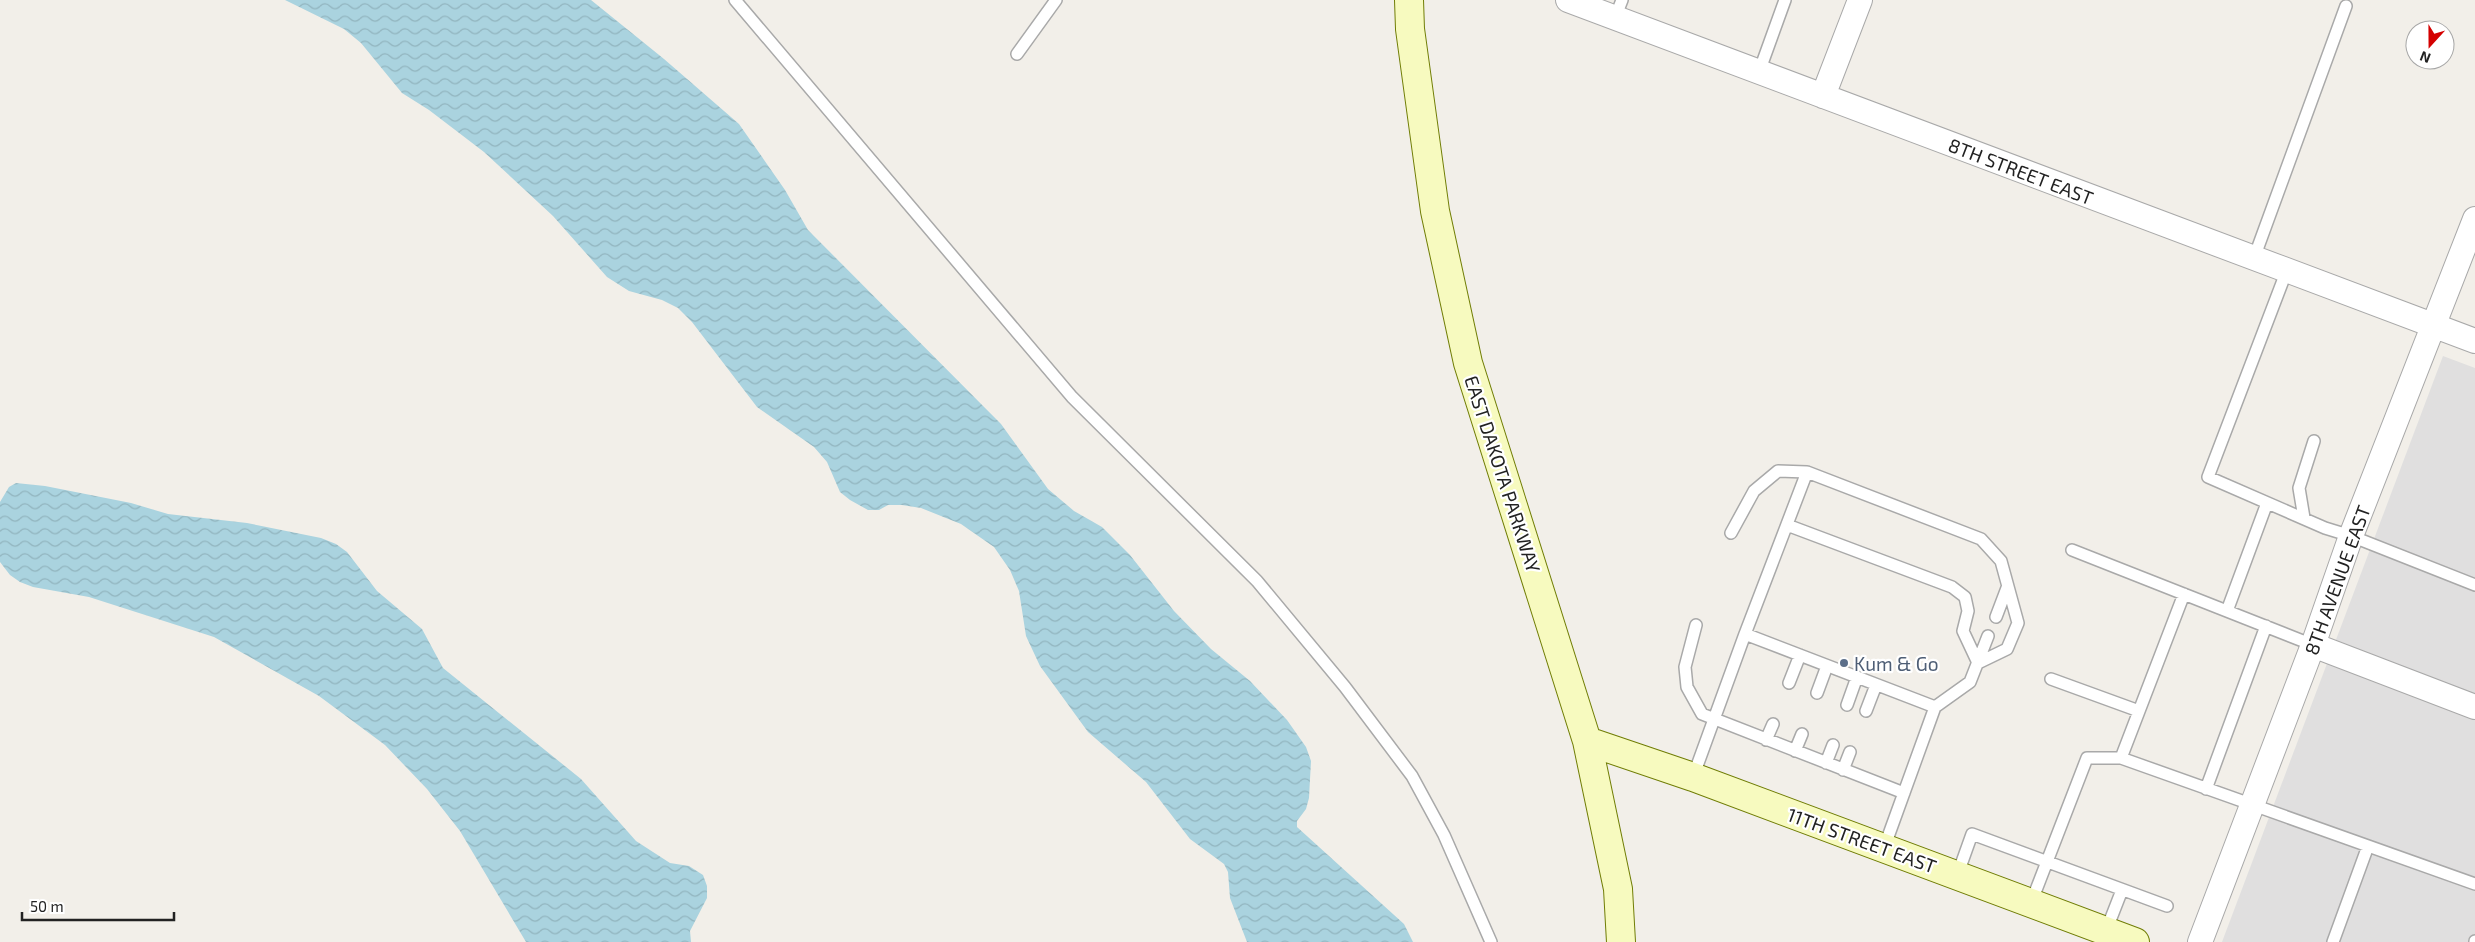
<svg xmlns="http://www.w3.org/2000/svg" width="2475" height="942" viewBox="0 0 2475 942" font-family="'Exo 2',sans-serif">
  <defs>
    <pattern id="water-waves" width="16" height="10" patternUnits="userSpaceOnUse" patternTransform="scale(1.25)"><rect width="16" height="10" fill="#aad3df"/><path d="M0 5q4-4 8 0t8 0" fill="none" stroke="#92b5bf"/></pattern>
  </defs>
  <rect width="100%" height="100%" fill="#f2efe9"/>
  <path fill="#e0dfdf" d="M2443 356 2475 368V942H2222Z"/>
  <path fill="url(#water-waves)" d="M285 0H591L664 59 739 124 785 190 808 230 1001 424 1048 489 1074 511 1102 527 1130 555 1174 611 1211 649 1250 681 1287 720 1306 747 1311 761 1309 798 1306 809 1297 821V827L1404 924 1413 942H1247L1230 898 1228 872 1224 864 1190 839 1146 782 1088 732 1040 666 1026 636 1019 591 1010 570 994 547 961 524 921 508 902 505H888L879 510H868L850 500 840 492 827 462 814 447 757 407 692 322 678 308 662 300 629 291 607 277 553 216 484 152 429 110 402 93 361 43 344 29Z
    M16 483 45 486 131 503 168 514 247 523 321 538 336 544 347 552 377 591 422 629 443 668 581 779 636 841 670 863 689 866 703 875 707 886V898L690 931 691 942H526L460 831 427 789 385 745 319 696 214 637 89 597 33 587 20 582 10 575 0 562V502L9 487Z"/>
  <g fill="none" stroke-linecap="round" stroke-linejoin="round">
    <g stroke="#a9a9a9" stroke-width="14">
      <path id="lane" d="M735 0 1072 397 1257 581 1345 687 1412 776 1444 835 1491 942
        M1615 18 1622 0
        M1017 54 1056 0
        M1759 72 1785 0
        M2254 258 2346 6
        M2287 270 2208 477 2325 528 2351 536 2475 585
        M2304 518 2299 488 2314 441
        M1731 533 1754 491 1778 471 1807 472
        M2072 550 2313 645
        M2227 611 2267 503
        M1996 617 2007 588
        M1696 625 1685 667 1687 687 1702 714 1904 793
        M1745 634 1807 472 1981 539 2001 561 2018 623 2007 649 1978 663 1963 631 1968 611 1965 597 1952 587 1787 525
        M2051 679 2139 711
        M1789 683 1800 655
        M1817 693 1827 666
        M1847 705 1857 677
        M1935 707 1970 682 1988 636
        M1866 711 1876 685
        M1766 740 1773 724
        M1795 751 1802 734
        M2121 758 2184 594
        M1826 763 1833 745
        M1843 770 1850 752
        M1693 777 1745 634 1935 707 1884 848
        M2206 789 2266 626
        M1957 876 1972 834 2167 906
        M2031 903 2087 758H2121L2475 884
        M2106 931 2122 890
        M2333 942 2368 846
        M2475 942V941"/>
    </g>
    <g stroke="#a9a9a9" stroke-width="26">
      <path id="street" d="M1568 0 2475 341
        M1823 96 1860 0
        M2313 645 2475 707
        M2200 942 2313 645 2351 536 2475 219"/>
    </g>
    <g stroke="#707d05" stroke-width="30">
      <path id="secondary" d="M1409 0 1410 29 1435 211 1468 363 1587 741 1618 889 1621 942
        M1587 741 1693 777 2135 942"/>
    </g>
    <use href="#lane" stroke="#fff" stroke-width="11"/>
    <use href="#street" stroke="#fff" stroke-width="24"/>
    <use href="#secondary" stroke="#f7fabf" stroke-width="28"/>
  </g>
  <circle fill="#5c6f8a" stroke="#fff" stroke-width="2" cx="1844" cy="663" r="5"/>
  <g text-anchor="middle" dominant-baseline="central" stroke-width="4.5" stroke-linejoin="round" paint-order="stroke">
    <g font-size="19" fill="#222" stroke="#fff">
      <text transform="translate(2021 171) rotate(21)">8TH STREET EAST</text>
      <text transform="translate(1503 474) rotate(72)">EAST DAKOTA PARKWAY</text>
      <text transform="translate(2337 580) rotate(-70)">8TH AVENUE EAST</text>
      <text transform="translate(1862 840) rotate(20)">11TH STREET EAST</text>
    </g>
    <g font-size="19" fill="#4e5e75" stroke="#fff" text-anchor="start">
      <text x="1854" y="663">Kum &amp; Go</text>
    </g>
  </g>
  <g transform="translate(2430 45) rotate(201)"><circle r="24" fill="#ffffff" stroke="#a7a7a7"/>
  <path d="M0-4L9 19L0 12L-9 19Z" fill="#d40000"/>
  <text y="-8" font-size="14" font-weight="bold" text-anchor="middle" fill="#222222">N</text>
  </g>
  <path d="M22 912v8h152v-8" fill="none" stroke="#222222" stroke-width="2.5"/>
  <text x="30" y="912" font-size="15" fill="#222222" stroke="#ffffff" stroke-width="4" paint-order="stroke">50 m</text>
</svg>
